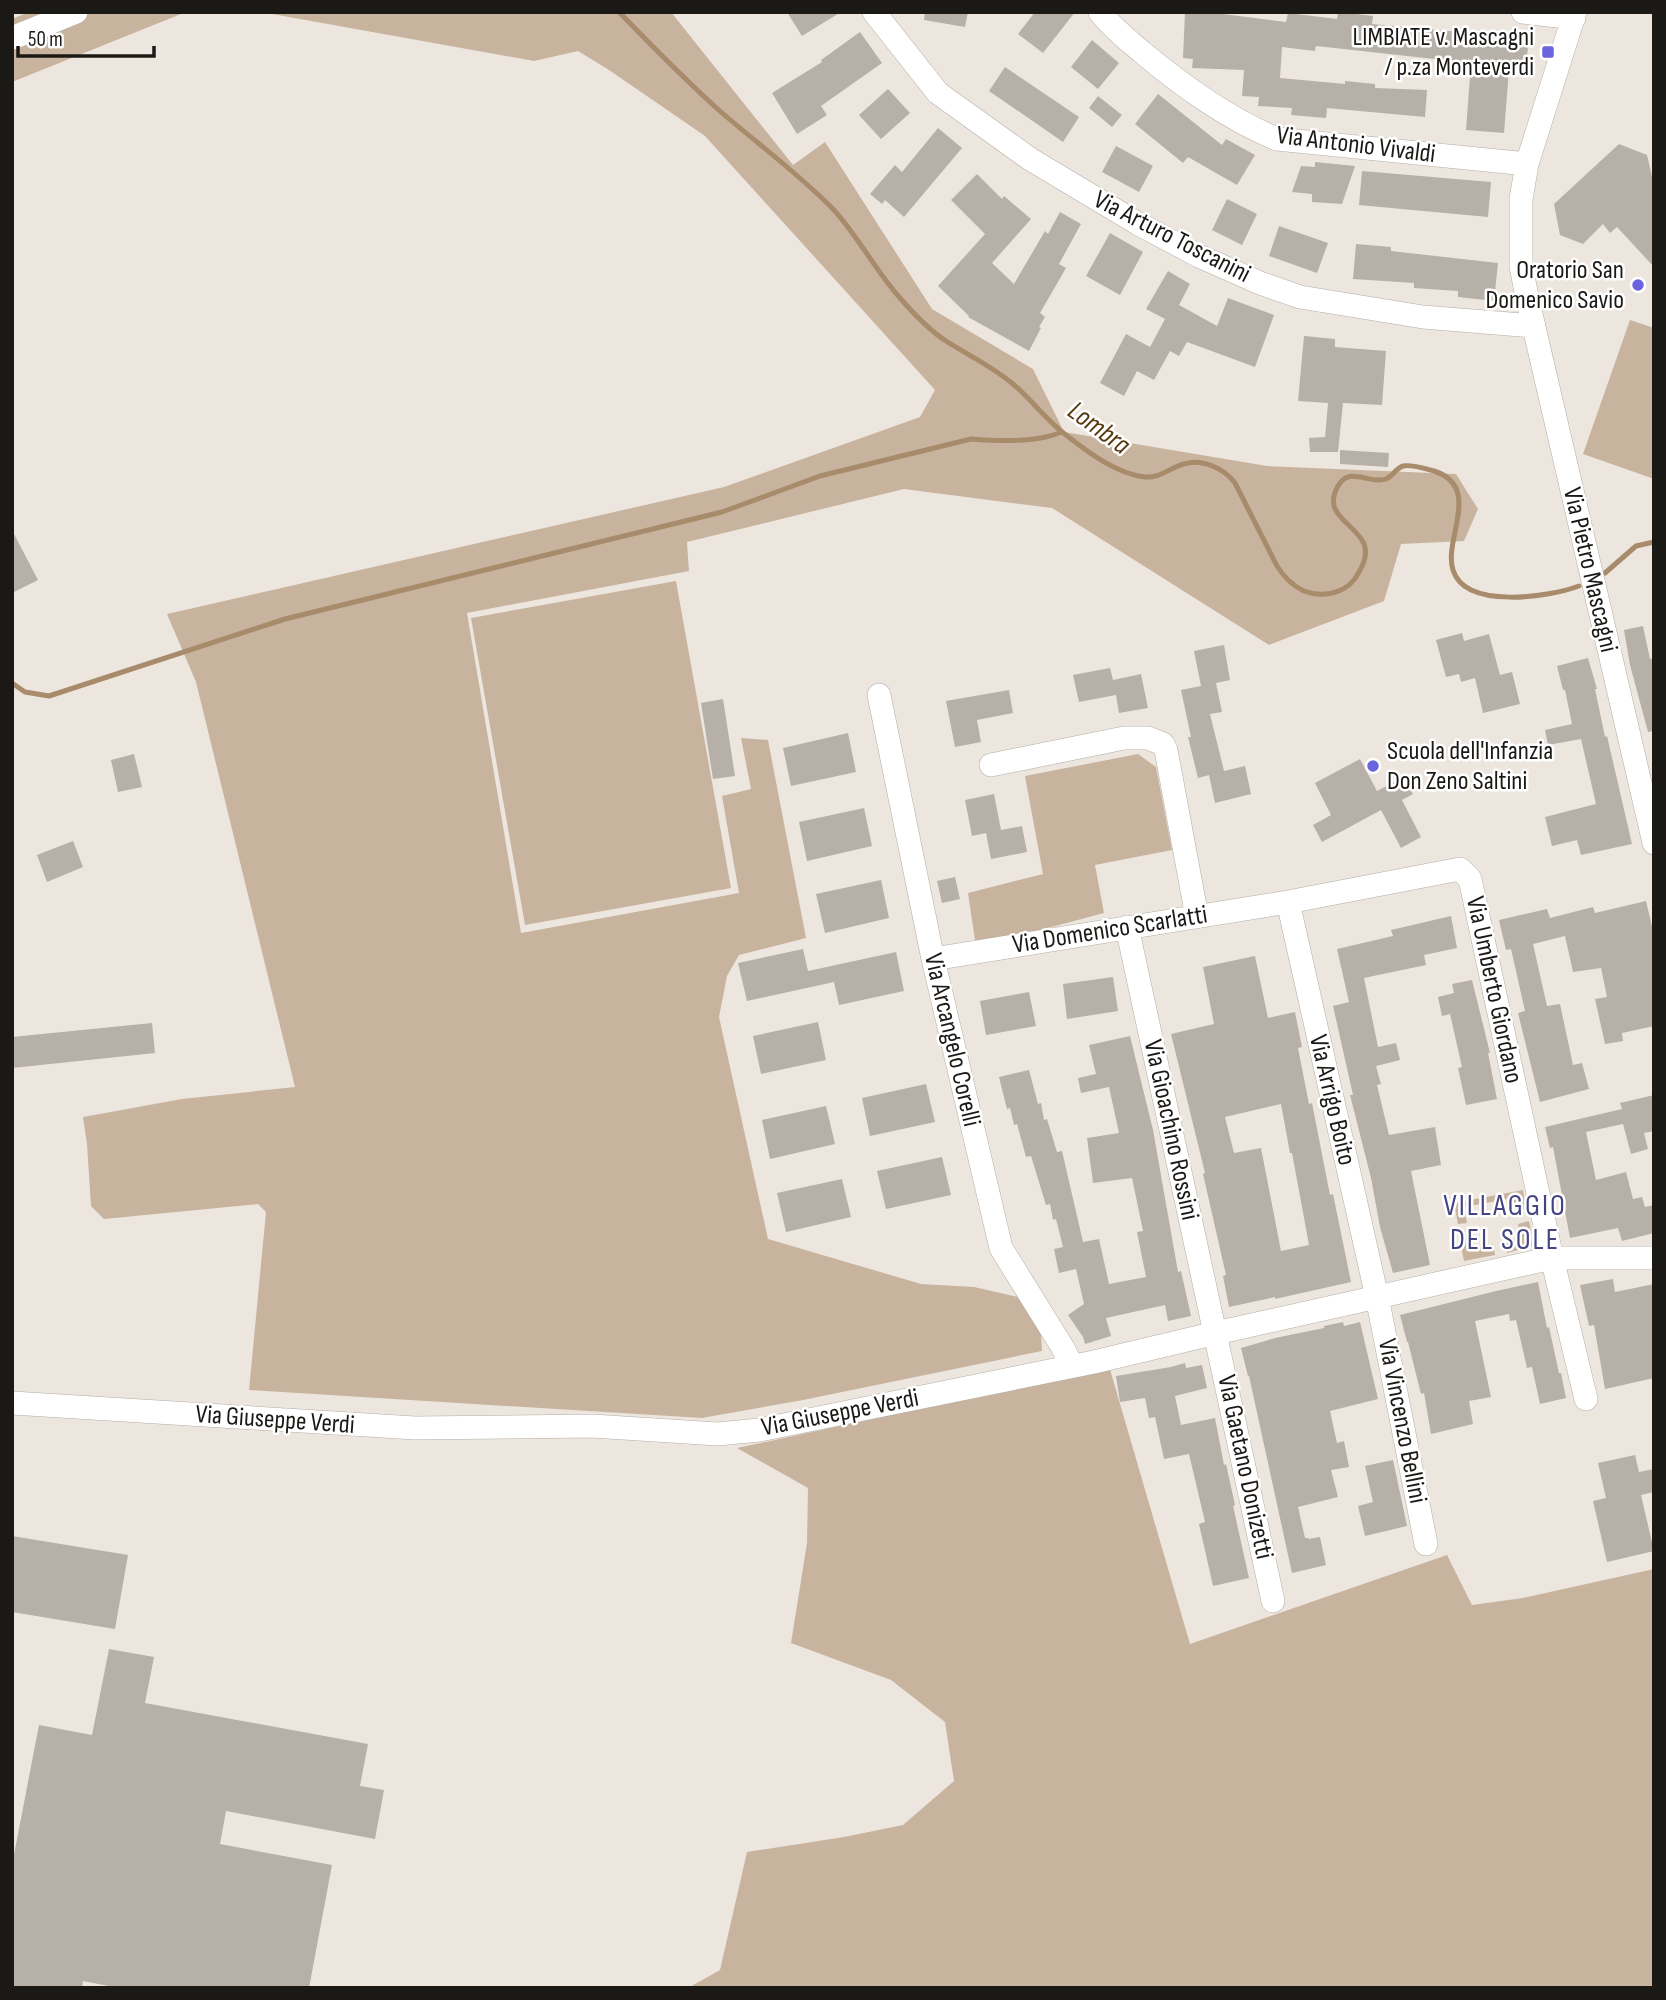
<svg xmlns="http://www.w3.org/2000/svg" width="1666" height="2000" viewBox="0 0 1666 2000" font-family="'Sofia Sans Condensed',sans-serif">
  <rect width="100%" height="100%" fill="#ede6df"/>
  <path fill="#c8b49e" d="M29 12H186L12 82V19Z
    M261 12H671L793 165 825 142 932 309 1033 369 1064 432 1267 466 1456 474 1478 509 1464 541 1401 544 1384 601 1269 645 1052 508 904 489 687 542 689 571 467 613 521 933 739 893 722 796 751 789 741 738 768 740 806 938 739 955 727 976 719 1017 768 1239 921 1284 974 1287 1022 1298 1041 1333 1042 1351 803 1400 702 1418 249 1390 266 1212 258 1204 104 1219 91 1206 87 1144 83 1117 182 1099 295 1087 196 682 167 614 724 487 920 417 935 390 705 136 609 70 578 51 534 61Z
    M1630 320 1654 328V479L1583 454Z
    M676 581 731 888 525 925 471 618Z
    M1138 754 1156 767 1172 850 1095 865 1104 913 976 947 968 893 1043 874 1025 776Z
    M1523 1190 1526 1209 1516 1211 1513 1198 1464 1207 1467 1223 1458 1224 1454 1203Z
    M1529 1221 1534 1246 1507 1253 1504 1242 1521 1238 1518 1224Z
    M1470 1234 1473 1248 1493 1244 1495 1255 1464 1261 1459 1236Z
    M1109 1366 1190 1644 1447 1555 1472 1605 1523 1598 1654 1569V1988H688L720 1970 747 1852 844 1837 903 1825 954 1781 945 1722 891 1680 791 1643 807 1543 808 1488 737 1448 979 1396Z"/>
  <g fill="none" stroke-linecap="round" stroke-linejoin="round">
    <path stroke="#a88b6a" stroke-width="5" d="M619 12C652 46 686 81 721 112 758 144 799 174 833 209 858 236 875 270 900 298 913 313 929 330 946 341 968 355 993 367 1013 384 1032 400 1046 420 1066 435 1088 452 1116 474 1145 477 1161 478 1169 468 1184 464 1202 458 1225 469 1235 483L1277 566C1284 577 1293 586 1304 591 1314 595 1326 595 1336 592 1346 589 1354 582 1359 572 1387 526 1315 526 1338 486 1350 465 1369 485 1386 479 1393 476 1396 468 1403 466 1412 464 1426 469 1434 471 1483 487 1443 539 1453 570 1465 610 1550 597 1579 586
      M1605 573 1636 546 1654 542
      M12 683 25 692 49 696 285 619 722 512 820 476 971 439C996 441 1038 443 1061 432"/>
  </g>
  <path fill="#b7b0a9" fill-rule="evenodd" d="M787 12H841L802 36Z
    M925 12H968L965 27 924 20Z
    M1035 12H1075L1043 53 1018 34Z
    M1185 12H1223V14L1286 22 1288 13 1337 19 1338 12H1341L1373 16 1372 24 1448 31 1496 33V32L1529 35 1526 70 1509 69 1504 133 1466 130 1471 63 1316 46 1315 51 1282 47 1280 78 1345 84V81L1375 84V88L1427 90 1425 117 1327 108 1326 118 1291 115 1292 108 1258 106 1259 97 1242 96 1244 70 1192 68 1193 59 1183 58Z
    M860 32 882 63 821 106 827 115 797 134 772 93 822 62 821 60Z
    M1092 40 1119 63 1098 89 1071 67Z
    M1005 67 1079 117 1063 142 989 91Z
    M888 89 910 113 881 139 859 115Z
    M1158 94 1222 145 1226 139 1255 155 1237 185 1188 157 1183 163 1135 124Z
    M1098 96 1122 115 1112 127 1089 108Z
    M938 128 962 148 904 217 885 200 882 204 870 194 895 165 902 172Z
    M1619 144 1647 155 1654 185V267L1617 227 1610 233 1603 224 1583 244 1560 235 1554 204Z
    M1116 146 1153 166 1139 192 1102 172Z
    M1315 162 1355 166 1342 204 1312 202V194L1292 192 1301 166 1315 167Z
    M1362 171 1491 182 1488 217 1359 205Z
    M977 174 1002 199 1004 196 1031 219 992 263 1014 284 1045 231 1048 234 1060 212 1081 224 1059 264 1066 268 1040 313 1045 317 1039 327 1041 328 1029 351 968 317 969 316 938 286 985 234 951 200Z
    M1227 199 1257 214 1242 245 1212 230Z
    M1279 226 1328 243 1317 273 1269 256Z
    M1110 233 1143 252 1120 295 1086 276Z
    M1356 244 1391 247V251L1498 263 1494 301 1458 297V291L1414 288V283L1353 279Z
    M1168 271 1190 284 1179 305 1217 326 1228 298 1274 315 1255 367 1187 342 1179 356 1170 351 1154 380 1137 371 1124 396 1100 383 1126 334 1150 347 1165 319 1146 309Z
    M1304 336 1335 339V347L1386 351 1382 405 1343 403 1338 452H1310L1309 438 1325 437 1328 403 1298 401Z
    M1340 450 1389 453 1388 467 1340 464Z
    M12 530 38 580 12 593Z
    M1643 626 1650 659 1654 658V731L1648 732 1630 665 1624 630Z
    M1462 633 1464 641 1489 634 1500 675 1512 672 1520 704 1483 713 1475 678 1461 682 1459 674 1446 677 1436 640Z
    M1224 645 1230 680 1216 683 1222 712 1210 714 1224 771 1245 766 1251 794 1215 803 1209 775 1198 778 1188 737H1191L1181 690 1201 686 1194 651Z
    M1588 658 1597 689H1595L1605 737 1607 736 1632 844 1581 855 1577 840 1552 846 1545 817 1596 804 1581 739 1548 745 1545 730 1572 724 1565 690H1563L1557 666Z
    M1110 668 1113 680 1141 674 1148 708 1119 713 1116 695 1079 702 1073 675Z
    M1009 690 1013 713 977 720 981 742 955 747 946 701Z
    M723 699 735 776 713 779 701 703Z
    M848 733 856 772 791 786 783 748Z
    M134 754 142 787 118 792 111 760Z
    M1360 759 1377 791 1404 777 1413 794 1402 800 1421 837 1401 848 1381 810 1322 842 1313 825 1331 815 1315 783Z
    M994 794 1001 830 1022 826 1027 852 991 859 986 833 972 836 965 800Z
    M864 808 872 846 807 861 799 822Z
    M73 841 83 867 47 882 37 855Z
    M955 877 960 899 942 903 937 881Z
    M881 880 889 918 825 933 816 894Z
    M1646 901 1654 935V1026L1622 1033 1623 1041 1605 1044 1595 999 1607 997 1601 968 1573 972 1565 936 1533 944 1547 1006 1560 1004 1573 1065 1582 1063 1589 1089 1540 1102 1518 1013 1525 1011 1511 949 1506 950 1499 920 1547 909 1550 918 1593 907 1595 913Z
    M1451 916 1457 948 1424 955 1426 965 1364 978 1378 1047 1396 1043 1400 1060 1376 1066 1381 1084 1377 1085 1389 1135 1435 1127 1441 1165 1411 1171 1430 1265 1393 1273 1380 1227 1371 1178 1350 1095H1353L1333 1006 1349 1002 1337 949 1393 936 1391 930Z
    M803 949 808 971 896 952 904 991 839 1005 834 982 747 1001 738 963Z
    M1255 956 1268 1018 1295 1012 1302 1047 1298 1048 1309 1104 1312 1103 1330 1195 1333 1194 1351 1282 1275 1299V1297L1229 1307 1223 1276 1226 1275 1203 1174 1205 1173 1171 1034 1214 1024 1203 967ZM1281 1104 1290 1153H1292L1309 1245 1281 1251 1261 1148 1234 1153 1225 1117Z
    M1113 977 1118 1011 1067 1019 1063 984Z
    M1472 980 1490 1053H1488L1497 1099 1466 1105 1458 1068 1462 1067 1450 1014 1442 1016 1438 997 1454 993 1452 984Z
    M1029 992 1036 1026 986 1035 980 1001Z
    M818 1022 826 1060 761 1074 753 1036Z
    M152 1023 155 1053 12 1068V1037Z
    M1130 1036 1153 1130 1178 1272 1181 1271 1191 1316 1168 1321 1165 1305 1106 1318 1111 1336 1085 1344 1083 1337 1068 1315 1084 1304 1076 1269 1059 1273 1054 1249 1063 1247 1056 1219 1053 1220 1050 1204 1046 1205 1031 1156 1026 1157 1017 1124 1014 1125 1010 1108 1007 1109 999 1077 1029 1070 1038 1104 1041 1103 1044 1120 1047 1119 1057 1152 1062 1151 1083 1242 1099 1239 1109 1284 1146 1277 1137 1232 1143 1231 1132 1178 1093 1183 1087 1138 1119 1133 1109 1087 1081 1093 1078 1078 1096 1074 1089 1045Z
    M926 1084 935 1122 870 1136 862 1098Z
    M1654 1095V1131L1644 1133 1648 1149 1631 1154 1623 1124 1586 1132 1596 1180 1626 1172 1633 1199 1642 1197 1645 1207 1654 1205V1233L1622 1241 1618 1228 1570 1238 1553 1147 1550 1148 1545 1127 1622 1109 1620 1103Z
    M826 1106 835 1144 770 1159 762 1120Z
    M942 1157 951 1195 886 1209 877 1171Z
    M842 1179 851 1217 786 1232 777 1193Z
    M1613 1279 1615 1292 1654 1284V1378L1605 1389 1594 1325 1589 1326 1580 1285Z
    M1538 1282 1547 1328 1549 1327 1559 1373H1561L1566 1398 1540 1404 1532 1367 1527 1368 1516 1320 1510 1321 1509 1314 1475 1321 1491 1397 1469 1401 1473 1424 1431 1434 1424 1393 1421 1394 1408 1342H1407L1400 1315 1496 1291Z
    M1343 1322 1344 1326 1360 1322 1378 1399 1330 1411 1337 1443 1344 1441 1349 1467 1331 1470 1338 1497 1298 1507 1305 1538H1308V1539L1320 1537 1326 1565 1292 1573 1249 1376H1248L1241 1348 1275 1338 1324 1328V1326Z
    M1185 1363 1186 1368 1202 1365 1207 1388 1175 1396 1181 1425 1215 1418 1224 1465 1226 1464 1235 1505 1233 1506 1249 1578 1213 1586 1199 1524 1205 1522 1189 1454 1164 1459 1155 1417 1149 1418 1145 1398 1120 1402 1116 1376 1171 1367Z
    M1635 1455 1639 1472 1654 1469V1492L1641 1495 1654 1551 1607 1562 1593 1501 1606 1498 1598 1463Z
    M1393 1460 1407 1526 1365 1536 1358 1506 1373 1502 1365 1466Z
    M12 1536 128 1555 115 1629 12 1612Z
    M109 1649 154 1657 145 1703 368 1744 360 1786 384 1790 375 1839 226 1811 220 1844 332 1865 309 1988H119L83 1981 82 1988H12V1865L39 1725 92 1735Z"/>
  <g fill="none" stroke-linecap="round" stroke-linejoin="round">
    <g stroke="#b3ada6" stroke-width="24">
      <path id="minor" d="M874 12 938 93 1030 159 1137 223 1199 256 1260 283 1300 297 1423 317 1534 326
        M1100 12C1112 28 1128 40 1143 53 1184 87 1228 119 1277 139L1527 164
        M1523 12 1574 18
        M1575 12 1527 164 1521 199V266L1527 297 1654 843
        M12 38 76 12
        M879 695 933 959 1001 1248 1063 1348 1072 1366
        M991 765 1124 738H1148L1163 744 1166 750 1197 917
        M1288 902 1377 1297 1426 1544
        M1127 927 1273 1601
        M933 959 1288 902 1460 869 1470 879 1552 1258 1586 1399
        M12 1403 415 1428 592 1426 718 1434 759 1430 1094 1362 1216 1333 1552 1258H1654"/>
    </g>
    <use href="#minor" stroke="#fff" stroke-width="23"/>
  </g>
  <g fill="#6a65df" stroke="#fff" stroke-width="2.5">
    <rect x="1541" y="45" width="14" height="14" rx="3.5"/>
    <circle cx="1638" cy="285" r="7"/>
    <circle cx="1373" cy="766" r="7"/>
  </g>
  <g text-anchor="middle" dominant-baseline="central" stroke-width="5" stroke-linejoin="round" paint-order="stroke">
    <g font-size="26" fill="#1b1916" stroke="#fff" text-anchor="end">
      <text x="1534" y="37">LIMBIATE v. Mascagni<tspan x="1534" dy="30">/ p.za Monteverdi</tspan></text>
      <text x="1624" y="270">Oratorio San<tspan x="1624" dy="30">Domenico Savio</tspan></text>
      <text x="1387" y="751" text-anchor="start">Scuola dell'Infanzia<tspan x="1387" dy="30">Don Zeno Saltini</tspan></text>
    </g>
    <g font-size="26" fill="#1b1916" stroke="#fff">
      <text transform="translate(1356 145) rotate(7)">Via Antonio Vivaldi</text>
      <text transform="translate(1172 237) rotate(27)">Via Arturo Toscanini</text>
      <text transform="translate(1590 570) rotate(77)">Via Pietro Mascagni</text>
      <text transform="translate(1110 930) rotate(-9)">Via Domenico Scarlatti</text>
      <text transform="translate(1494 990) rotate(78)">Via Umberto Giordano</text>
      <text transform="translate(952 1040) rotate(77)">Via Arcangelo Corelli</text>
      <text transform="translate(1332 1100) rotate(77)">Via Arrigo Boito</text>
      <text transform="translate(1171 1130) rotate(78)">Via Gioachino Rossini</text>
      <text transform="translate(840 1413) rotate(-11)">Via Giuseppe Verdi</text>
      <text transform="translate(275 1420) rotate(4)">Via Giuseppe Verdi</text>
      <text transform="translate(1402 1421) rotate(79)">Via Vincenzo Bellini</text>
      <text transform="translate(1245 1467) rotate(78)">Via Gaetano Donizetti</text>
    </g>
    <g font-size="28" font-style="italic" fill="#57390e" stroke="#fff">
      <text transform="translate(1099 428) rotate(36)">Lombra</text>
    </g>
    <g font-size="30" letter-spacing="2" fill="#434481" stroke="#fff">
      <text x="1505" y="1206">VILLAGGIO<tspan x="1505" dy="34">DEL SOLE</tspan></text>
    </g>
  </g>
  <rect width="1666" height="2000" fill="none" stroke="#1b1916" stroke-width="28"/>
  <path d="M18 46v10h136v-10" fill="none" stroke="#1b1916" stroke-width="3.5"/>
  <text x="28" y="46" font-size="21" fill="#1b1916" stroke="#ffffff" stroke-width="5" paint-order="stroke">50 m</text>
</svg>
